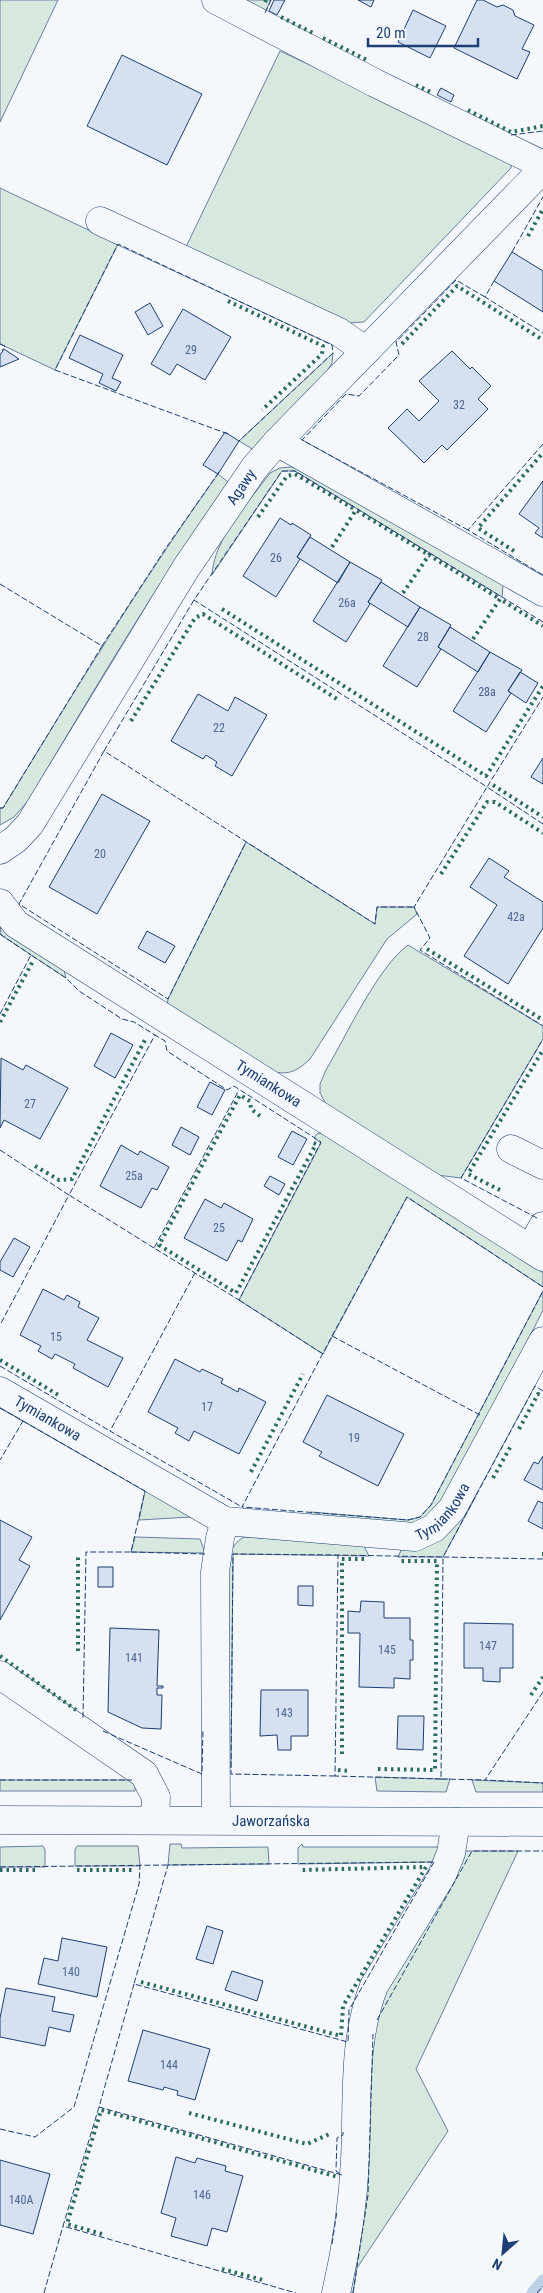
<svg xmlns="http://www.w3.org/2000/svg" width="543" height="2293" viewBox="0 0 543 2293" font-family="'Roboto Condensed',sans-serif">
  <rect width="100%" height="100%" fill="#f4f7fb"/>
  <path fill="#d7e8df" stroke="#687fa3" d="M0 0H58L0 122Z
    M239 0H271L264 14Z
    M280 51 504 156 512 162 511 168 364 322 347 323 186 247Z
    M0 188 118 244 55 370 0 344Z
    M333 353 332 363 325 375 254 450 239 441Z
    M291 467 299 469 503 585 502 597 295 471H282L212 575C214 538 249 502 270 473L280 468Z
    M218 474 228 482C156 585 92 693 28 801L14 817 0 825V808H3C72 695 141 582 218 474Z
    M246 842 375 924 377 907H414L417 914 387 939 310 1059C295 1073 288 1075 268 1071L167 1006 168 999Z
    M0 922 64 970 66 978 1 935Z
    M408 945 543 1026V1039L461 1178 437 1175 346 1122 326 1104 320 1093V1084L326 1070C346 1036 378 967 408 945Z
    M318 1133 323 1134 538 1269 543 1273V1287L407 1197 323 1354 239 1300 321 1143 314 1138Z
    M543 1291V1310L490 1416 451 1488 432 1514 415 1524 310 1519 311 1512 408 1520 420 1517 431 1505Z
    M0 1401 191 1517 139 1520 145 1491 0 1408Z
    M470 1494 476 1496 443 1557H398L403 1546Z
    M135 1537 200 1539 205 1553 131 1552Z
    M244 1537 363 1544 369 1556 233 1554 231 1768 226 1765 227 1563C231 1551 233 1543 244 1537Z
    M375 1777 441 1779H450L446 1792 377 1791Z
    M0 1780H132L135 1783V1791H0Z
    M472 1780 543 1783V1792H476Z
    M170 1844H181L182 1848 268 1847 269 1864 168 1865Z
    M302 1844 303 1847H437L439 1852 434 1862 298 1864V1848Z
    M43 1846 45 1850V1867H0V1847Z
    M77 1846H138L140 1866H75V1850Z
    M464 1851H518L416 2069 448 2131 357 2268 353 2293H345L371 2018Z"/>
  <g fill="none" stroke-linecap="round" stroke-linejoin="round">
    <path stroke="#bed0e5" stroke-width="11" d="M532 2293 543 2280"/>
  </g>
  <path fill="#d5e0f0" stroke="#1d3f73" d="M274 0H285L277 15 269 11Z
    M358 0H374L371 7Z
    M477 0H483L497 7 503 5 513 10 515 16 534 25 522 49 530 52 517 79 454 48Z
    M413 10 446 26 430 58 398 42Z
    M122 55 202 94 167 165 87 126Z
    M441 88 454 95 451 102 437 95Z
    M512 252 543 271V312L494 281Z
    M150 303 163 326 148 335 135 312Z
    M183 309 231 337 205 380 177 364 170 375 151 364Z
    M80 335 123 355 112 378 121 382 116 391 99 383 103 374 69 358Z
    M4 349 19 359 0 367V355Z
    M452 351 470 369 472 367 491 386 478 399 488 409 447 450 442 445 424 463 388 428 407 409 419 421 439 401 419 381Z
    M225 432 239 441 218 474 203 465Z
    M543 481V538L535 533 539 528 519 514Z
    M280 518 291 525 292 523 311 535 297 557 300 559 276 597 243 576Z
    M310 537 350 562 338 583 297 557Z
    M350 562 382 580 368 602 370 604 346 642 313 621Z
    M381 582 420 607 408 627 368 602Z
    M420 607 451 625 438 647 441 649 417 687 383 666Z
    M450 627 490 652 478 672 438 647Z
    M490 652 522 670 508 691 511 693 486 732 453 711Z
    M520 672 538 683 526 703 508 691Z
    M198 694 228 711 235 697 267 715 232 776 215 766 217 762 206 755 203 759 171 741Z
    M543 758V784L531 777Z
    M102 794 150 821 97 914 49 887Z
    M489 858 509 871 504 877 543 902V928L508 984 464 956 497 905 470 887Z
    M147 931 175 946 165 963 138 948Z
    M111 1033 133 1045 115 1078 94 1066Z
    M1 1058 23 1070 26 1065 68 1088 40 1139 4 1120 0 1128Z
    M210 1082 225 1090 212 1115 197 1107Z
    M181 1127 199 1137 190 1155 172 1145Z
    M292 1131 307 1139 293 1165 278 1157Z
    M121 1145 138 1155 140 1151 169 1167 157 1190 152 1188 141 1208 100 1186Z
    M270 1176 285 1184 279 1195 264 1186Z
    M205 1199 221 1208 224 1203 253 1219 242 1242 238 1240 227 1261 184 1238Z
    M14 1238 30 1247 13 1277 0 1270V1262Z
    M43 1289 64 1300 67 1295 80 1302 78 1307 99 1318 87 1340 123 1358 108 1387 73 1368 75 1364 55 1354 52 1359 38 1351 41 1346 20 1335Z
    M175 1359 200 1372 202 1369 223 1379 221 1383 238 1392 239 1388 266 1402 239 1454 194 1431 189 1441 175 1433 178 1428 148 1412Z
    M327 1395 404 1434 378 1486 319 1456 322 1452 303 1442Z
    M543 1456V1490L524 1480 534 1462 538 1464Z
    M538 1501 543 1503V1529L528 1521Z
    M0 1520 32 1537 19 1560 30 1566 0 1620Z
    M98 1567H113V1587H98Z
    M298 1586H313V1606L298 1605Z
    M361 1601 384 1602V1618H410V1640H413V1660H410V1679L394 1678V1688L359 1687 360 1633H348V1611L360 1612Z
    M464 1623 513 1624V1668H500V1682L483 1681V1668H464Z
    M110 1628 159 1630 157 1686H163V1688H157V1695H162L161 1729 142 1728 108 1712Z
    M261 1690H308V1736H291V1750H278L277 1735 260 1736Z
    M398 1716H424L423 1750 397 1749Z
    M207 1926 223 1931 213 1964 196 1959Z
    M62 1938 107 1947 97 1997 38 1984 44 1958 58 1961Z
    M232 1971 263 1981 257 2001 225 1990Z
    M6 1988 55 1997 52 2011 74 2015 70 2032 49 2027 45 2046 0 2037V2018Z
    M143 2030 210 2049 195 2100 177 2095 178 2091 164 2087 163 2090 128 2081Z
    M176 2157 195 2163 197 2158 226 2166 225 2171 243 2176 227 2232 212 2228 207 2246 171 2236 176 2218 161 2213Z
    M0 2160 50 2174 33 2234 0 2225Z"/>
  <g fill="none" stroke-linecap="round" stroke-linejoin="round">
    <g stroke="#1d3f73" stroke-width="29">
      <g id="minor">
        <path d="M216 0 375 83 543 165"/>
        <path d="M100 221 339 332 366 351"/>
        <path d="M277 442 543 592"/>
        <path id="s1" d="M0 850 16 839 30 824 186 568 255 467 277 442 543 169"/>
        <path id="s2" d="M0 903 16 924 543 1257"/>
        <path d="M511 1149 543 1165"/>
        <path d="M531 1248 543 1226"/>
        <path id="s3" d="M0 1391 225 1521 415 1537 434 1528 452 1509 543 1341"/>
        <path d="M0 1675 144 1774 156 1797 155 1820"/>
        <path id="s4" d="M0 1820 543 1822"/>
        <path d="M216 1820 215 1572 220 1538 225 1521"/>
        <path d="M336 2293C346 2250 353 2204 355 2160 358 2101 352 2042 374 1986L442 1875 451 1853 456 1822"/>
      </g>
    </g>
    <use href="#minor" stroke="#f4f7fb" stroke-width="28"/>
    <path stroke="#2c6c60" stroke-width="4" stroke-dasharray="2.5 4" stroke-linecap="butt" d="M265 2 266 0
      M281 17 313 33
      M323 38 367 60
      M416 85 433 93
      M468 110 511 132 543 126
      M528 236 543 209
      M228 301 323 346 322 354 262 410
      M402 344 457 286 543 340
      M258 517 287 476 295 474 356 510
      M332 547 356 510 429 555
      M514 551 478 528 541 455
      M403 593 429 555 500 599
      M222 609 486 776 543 686
      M473 639 500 599 543 626
      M131 721 195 618 203 614 337 699
      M493 785 543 817
      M441 874 487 802H495L543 833
      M427 949 543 1020
      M0 1022 33 961
      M260 1116 251 1109 250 1101 240 1095 159 1245 236 1293 316 1144 312 1142
      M35 1166 59 1180 72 1179 146 1038
      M500 1190 468 1174 543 1050
      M0 1360 60 1396
      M519 1429 538 1394 543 1397
      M251 1472 303 1374
      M493 1478 512 1444
      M542 1554H543
      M78 1651V1555
      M0 1656 76 1710
      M531 1695 543 1677
      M342 1754V1559H365
      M378 1769 435 1770 437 1561H399
      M338 1770 349 1771
      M0 1870H36
      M77 1870H132
      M141 1982 341 2036 343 2006 426 1867 300 1870
      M189 2113 307 2144 332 2133
      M102 2234 67 2224 101 2110 338 2177
      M222 2269 263 2280"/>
    <path stroke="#1d3f73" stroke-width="1" stroke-dasharray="6 2.5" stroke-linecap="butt" d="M265 13 271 0
      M511 135 543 131
      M512 252 543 197
      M494 281 485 297 543 333
      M0 344 5 346 2 351
      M228 434 55 370 118 244 332 345 333 353 239 441
      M543 444 468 530 543 575
      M468 530 302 440 346 394 359 396 399 355 396 342 456 280 485 297
      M0 584 102 646 168 545 219 472
      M194 600 104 751 375 924 377 907H414
      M543 622 295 471H282L194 600 487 787 543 697
      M104 751 19 904 168 999 246 842
      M0 808H3L102 646
      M543 824 487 787 414 907 430 938 420 950 543 1026
      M0 934 31 955
      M0 1014 31 955 66 978 79 991 122 1019 134 1022 155 1035
      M0 1150 69 1195 0 1325
      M537 1218 461 1178 543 1039
      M154 1248 69 1195 155 1035 165 1041 167 1051 227 1090 234 1086 321 1142 239 1300 154 1248 239 1090
      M195 1273 110 1431 242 1507
      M239 1300 323 1354
      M332 1336 407 1197 543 1287
      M0 1366 110 1431
      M543 1391 535 1386 443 1557 543 1559
      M0 1408 23 1421 0 1460
      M480 1415 332 1336 242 1507 408 1520 420 1517 431 1505 543 1291
      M23 1421 145 1491 131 1552H86L83 1718
      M131 1552 205 1554
      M543 1692 485 1780 543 1783
      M103 1731 202 1774 203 1729
      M335 1776 231 1774V1768L233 1554 338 1555
      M441 1779 335 1776 338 1555 443 1557 441 1779 485 1780
      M0 1780H132
      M434 1862 349 2010 348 2042 134 1984 168 1865Z
      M0 1867 168 1865
      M134 1984 99 2107 342 2175 336 2171 337 2138 343 2135V2132
      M377 2020 472 1851H543
      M99 2107 63 2226 296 2293
      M0 2129 35 2137 74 2107 139 1884 140 1866
      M332 2244 337 2211
      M44 2293 63 2226
      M353 2293 368 2195 373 2034
      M537 2293 543 2286"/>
  </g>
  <g text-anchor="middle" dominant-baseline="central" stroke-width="4" stroke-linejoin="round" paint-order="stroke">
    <g font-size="12" fill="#4b6792">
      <text x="191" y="350">29</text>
      <text x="459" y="405">32</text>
      <text x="276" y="558">26</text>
      <text x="347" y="603">26a</text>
      <text x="423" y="637">28</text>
      <text x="487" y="692">28a</text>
      <text x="219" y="728">22</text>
      <text x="100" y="854">20</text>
      <text x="516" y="917">42a</text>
      <text x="30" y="1104">27</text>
      <text x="134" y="1176">25a</text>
      <text x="219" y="1228">25</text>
      <text x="56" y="1337">15</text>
      <text x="207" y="1407">17</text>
      <text x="354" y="1438">19</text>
      <text x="488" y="1646">147</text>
      <text x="387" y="1650">145</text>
      <text x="134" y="1658">141</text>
      <text x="284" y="1713">143</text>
      <text x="71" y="1972">140</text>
      <text x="169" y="2065">144</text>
      <text x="202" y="2195">146</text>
      <text x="21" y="2200">140A</text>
    </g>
    <g font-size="15" fill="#1d3f73" stroke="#f4f7fb">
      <text stroke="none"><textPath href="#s1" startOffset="438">Agawy</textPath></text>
      <text stroke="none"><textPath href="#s2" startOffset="325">Tymiankowa</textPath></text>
      <text stroke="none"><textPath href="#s3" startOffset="55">Tymiankowa</textPath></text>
      <text stroke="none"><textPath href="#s3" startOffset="489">Tymiankowa</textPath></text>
      <text stroke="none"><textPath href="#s4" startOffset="271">Jaworzańska</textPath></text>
    </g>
  </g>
  <g transform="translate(503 2253) rotate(207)" stroke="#f4f7fb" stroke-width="4" paint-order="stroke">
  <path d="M0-4L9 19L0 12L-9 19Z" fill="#1d3f73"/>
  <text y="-8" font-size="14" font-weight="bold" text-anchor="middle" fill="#1d3f73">N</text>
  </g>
  <path d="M368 38v8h110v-8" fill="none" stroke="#1d3f73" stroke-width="2.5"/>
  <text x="376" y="38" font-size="15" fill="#1d3f73" stroke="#f4f7fb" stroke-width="4" paint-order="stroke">20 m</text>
</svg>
